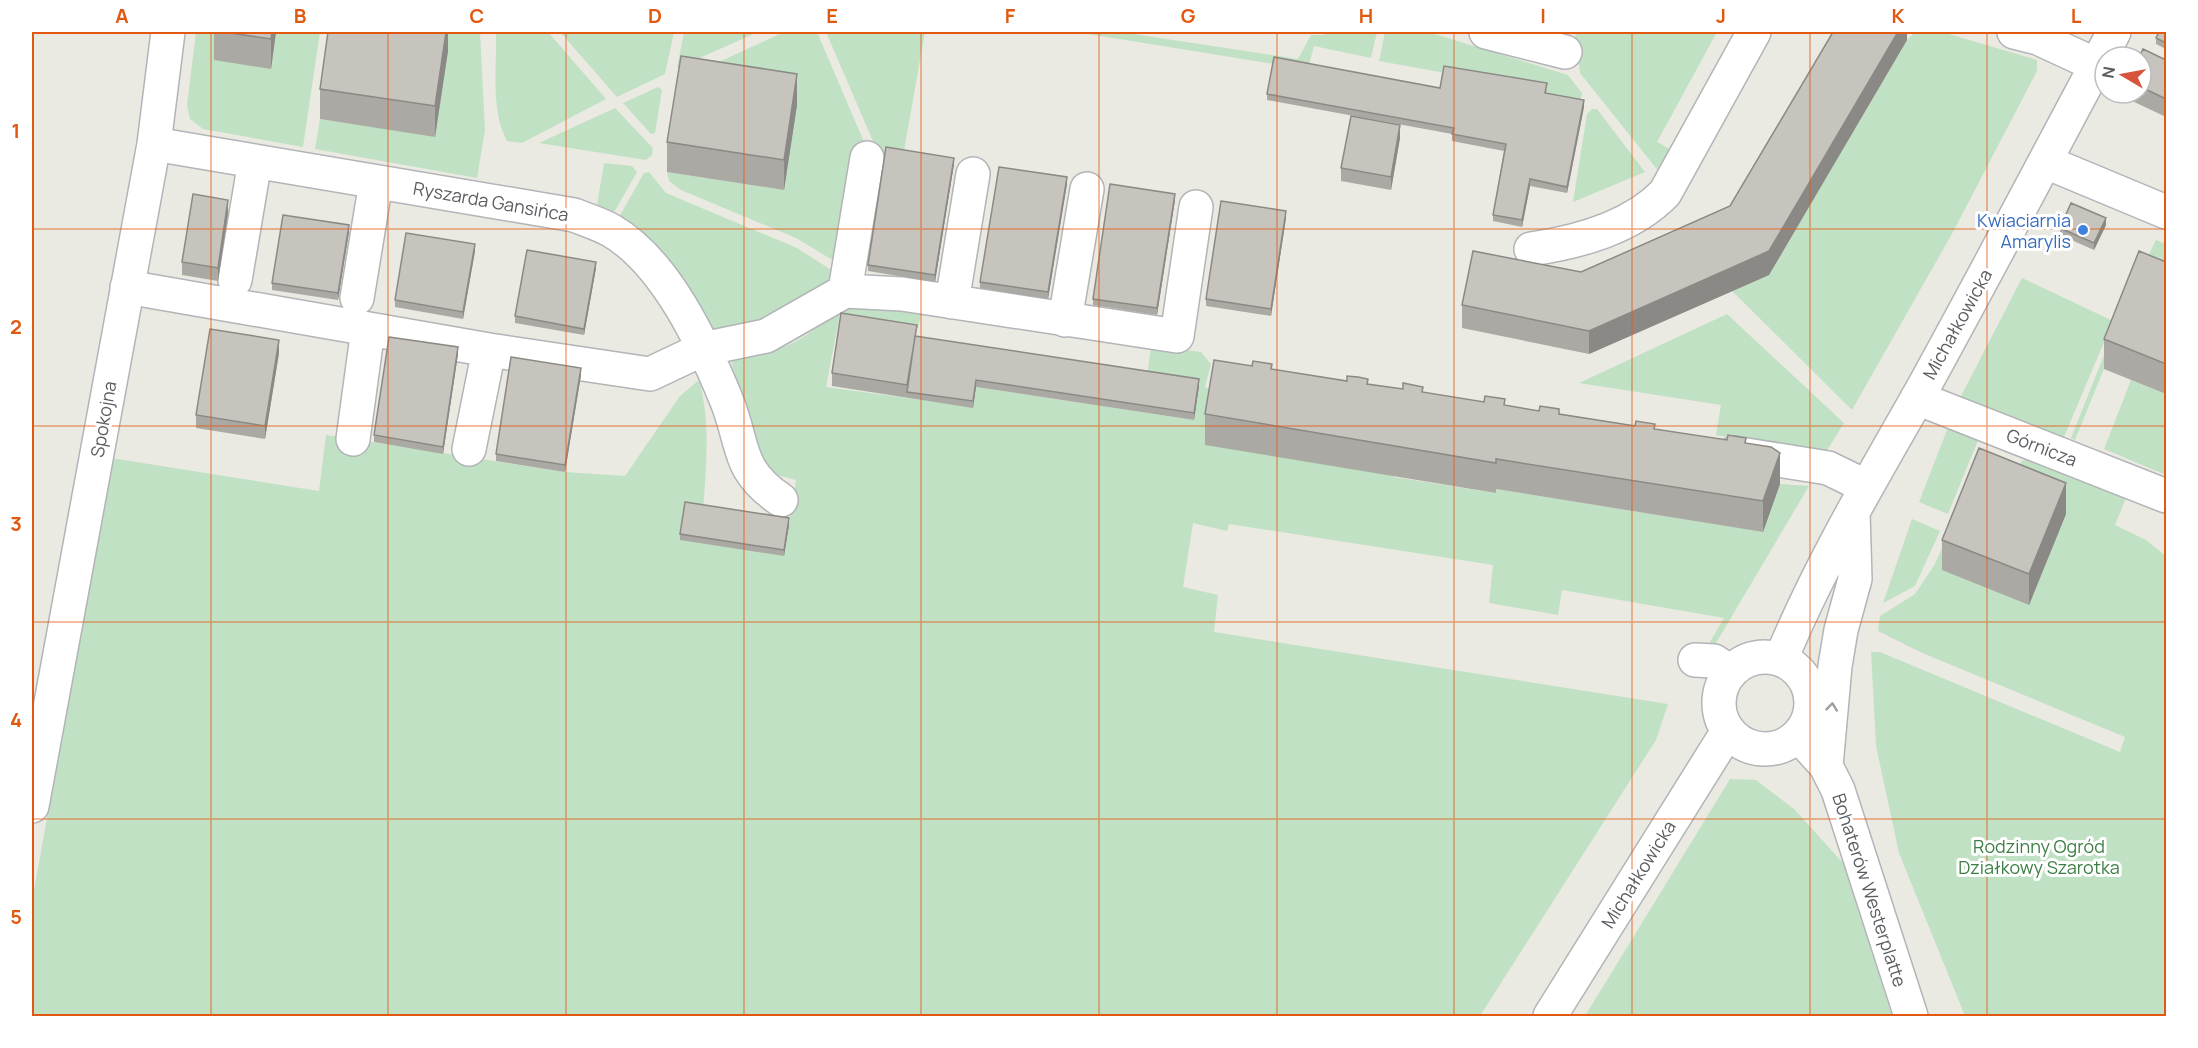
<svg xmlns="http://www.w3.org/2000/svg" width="2198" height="1048" viewBox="0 0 2198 1048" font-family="Manrope,sans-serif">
  <rect width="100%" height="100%" fill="#ebeae2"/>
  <path fill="#c0e1c3" d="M196 32H320L303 147 203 129 190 119 187 105Z
    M328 32H480L485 130 477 178 315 149 320 119 435 136 448 52 327 71 322 70Z
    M496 32H548L606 99 522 143 507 141C490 109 497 66 496 32Z
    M560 32H674L665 74 617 97Z
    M684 32H758L677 68Z
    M784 32H817L864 142 839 264 796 238 681 190 669 181 667 172 784 190 682 79Z
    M826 32H925L903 156 878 153Z
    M1076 32H1120L1298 59 1311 35H1324L1328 32H1377L1371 58 1314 46 1309 64H1274Z
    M1385 32H1428L1568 75 1582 93 1579 106 1445 73 1379 61Z
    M1575 32H1717L1657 142 1679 154 1664 178 1580 73Z
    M1915 32H1942L2037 60V71L1953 232 1852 410 1732 291 1769 275 1907 40Z
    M658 87 662 90 655 133 651 134 623 103Z
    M615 108 653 148 652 155 646 160 539 143Z
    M1592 109H1597L1645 172 1573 202 1587 114Z
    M604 163 632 166 637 172 613 214 597 205Z
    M649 172 666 193 797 248 836 273 786 315 714 331 686 285 619 217 644 173Z
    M2156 240 2166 244V293L2135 283Z
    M2022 278 2113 321 2061 444 1959 400Z
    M844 306 922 310 918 328 840 314 826 387 973 407 976 387 1194 420 1147 378 1151 345 1201 352 1211 364 1205 387 1394 474V477L1495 493 1496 489 1763 532 1780 484 1809 486 1713 648 1707 647 1724 618 1562 590 1558 615 1489 603 1493 565 1229 524 1227 531 1193 523 1183 587 1218 595 1214 632 1668 704 1656 740 1480 1016H32V902L111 458 319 491 326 435 565 472 625 476 680 396 699 380C711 423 706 467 703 512L789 525 796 480 765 472 739 401 731 359C788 351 800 342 844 306Z
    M1727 314 1844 423 1826 452 1716 435 1721 405 1579 383Z
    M2114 330 2119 332 2075 440 2071 438Z
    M2131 380 2166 394V475L2104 449Z
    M1949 425 1981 433 1948 514 1919 502Z
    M2025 459 2126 498 2115 525 2146 540 2166 556V1016H1965L1899 853 1876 746 1871 652H1880L2120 752 2125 737 1920 652 1878 631 1880 616 1915 594 1935 564 1950 529 2011 491 2021 462Z
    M1912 519 1940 531 1915 586 1883 603Z
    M1730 779 1756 780 1794 809 1843 863 1892 1016H1585Z"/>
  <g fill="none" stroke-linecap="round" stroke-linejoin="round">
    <g stroke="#b2b4b8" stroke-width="36">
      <path id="minor" d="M1486 32 1565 52
        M2014 32 2038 38 2096 65
        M154 144 574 215C586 220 600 224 612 231 666 263 703 343 726 399 745 445 735 469 781 500
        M2046 162 2166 212
        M1531 249C1579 242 1631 228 1665 193L1754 32
        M235 280 255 161
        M127 287 489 350 650 374 703 349 766 336 845 291 902 294 1177 336 1196 207
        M845 291 867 158
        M357 298 376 182
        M952 302 973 174
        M1065 320 1087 189
        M1917 398 2166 496
        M353 439 368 329
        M469 449 489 350
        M1734 453 1828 468 1865 486
        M1719 703a46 46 0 1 1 92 0a46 46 0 1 1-92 0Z
        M1781 659C1819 567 1869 483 1918 397 1985 276 2049 153 2114 32
        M1695 660 1714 661 1731 672
        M1799 736 1826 766 1838 790 1911 1016
        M1826 766 1835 666 1841 630 1855 579 1853 512
        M32 806 154 144 168 32
        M1550 1016 1728 731"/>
    </g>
    <use href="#minor" stroke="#fff" stroke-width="33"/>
  </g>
  <path fill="#aba9a3" d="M214 32H276L271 69 214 60Z
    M448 32V51L435 137 320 119V89Z
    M1907 32V40L1769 275 1589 354 1462 328V305L1581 272 1730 206Z
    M2166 32V49L2156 44V38Z
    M2141 57 2166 60V117L2128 99V93H2141Z
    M1440 88 1547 90 1546 93 1584 107 1567 193 1530 186 1522 227 1493 221V215L1504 151 1452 141V134L1267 100V94Z
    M797 105 784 190 667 172V142Z
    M1400 138 1391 190 1341 181V168Z
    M954 164 935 282 868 271V265Z
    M1067 184 1048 299 980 288V282Z
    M1175 200 1157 315 1093 305V299Z
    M228 213 218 281 182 275V262Z
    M1286 218 1271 316 1206 306V299Z
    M2106 225 2094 250 2060 235V228Z
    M349 232 338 300 272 290V283Z
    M475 251 463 319 395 307V300Z
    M2166 262V394L2104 369V339Z
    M596 268 584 335 515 323V316Z
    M917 336 1199 386 1194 420 976 387 973 408 832 386V373Z
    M279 353 265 439 196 428V415Z
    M458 354 443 454 374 442V435Z
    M1272 369 1746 443 1780 484 1763 532 1496 489V493L1205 445V414Z
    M581 375 565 472 496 461V454Z
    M2066 514 2029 605 1942 570V540Z
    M789 525 784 556 680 540V534Z"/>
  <path fill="#8b8985" d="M272 32H276L271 69V39Z
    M446 32H448V51L435 137V106Z
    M1898 32H1907V40L1769 275 1589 354V331L1769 251Z
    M797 74V105L784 190V160Z
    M1584 100V107L1567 193V187Z
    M1400 125V138L1391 190V177Z
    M954 158V164L935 282V275Z
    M1067 177V184L1048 299V292Z
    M1530 179V186L1522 227V220Z
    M1175 194V200L1157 315V308Z
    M228 200V213L218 281V268Z
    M1286 211V218L1271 316V309Z
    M2106 218V225L2094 250V243Z
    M349 225V232L338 300V293Z
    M475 244V251L463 319V312Z
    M596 262V268L584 335V329Z
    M279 340V353L265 439V426Z
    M458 347V354L443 454V447Z
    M581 368V375L565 472V465Z
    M1199 379V386L1194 420V413Z
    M976 380V387L973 408V401Z
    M1780 453V484L1763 532V501Z
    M2066 483V514L2029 605V574Z
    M789 518V525L784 556V550Z"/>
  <path fill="#c7c4be" stroke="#8b8985" stroke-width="1.5" d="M224 32H272L271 39Z
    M328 32H446L435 106 320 89Z
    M1833 32H1898L1769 251 1589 331 1462 305 1473 251 1581 272 1730 206Z
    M2159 32H2166V43L2156 38Z
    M2143 49 2166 60V99L2141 87V57H2139Z
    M681 56 797 74 784 160 667 142Z
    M1274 57 1440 88 1444 66 1547 83 1545 93 1584 100 1567 187 1530 179 1522 220 1493 215 1506 144 1452 134 1454 128 1267 94Z
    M1351 116 1400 125 1391 177 1341 168Z
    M886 147 954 158 935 275 868 265Z
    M999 167 1067 177 1048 292 980 282Z
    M1110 184 1175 194 1157 308 1093 299Z
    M193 194 228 200 218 268 182 262Z
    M1221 201 1286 211 1271 309 1206 299Z
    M2071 203 2106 218 2094 243 2060 228Z
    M283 215 349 225 338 293 272 283Z
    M406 233 475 244 463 312 395 300Z
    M527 250 596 262 584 329 515 316Z
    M2139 251 2166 262V364L2104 339Z
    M841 313 917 325 907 385 832 373Z
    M210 329 279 340 265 426 196 415Z
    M915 336 1199 379 1194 413 976 380 973 401 907 392Z
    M389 337 458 347 443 447 374 435Z
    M511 357 581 368 565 465 496 454Z
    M1214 360 1252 366 1253 361 1272 364 1271 369 1347 381V376L1358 377 1368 379 1367 384 1403 389V383L1423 387 1422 392 1484 402 1485 396 1505 399 1504 405 1539 411 1540 406 1559 409V414L1635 426 1636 421 1655 424 1654 429 1727 440 1728 435 1746 438 1745 443 1771 447 1780 453 1763 501 1496 459V463L1205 414Z
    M1979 448 2066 483 2029 574 1942 540Z
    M685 502 789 518 784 550 680 534Z"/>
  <defs><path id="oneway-chevron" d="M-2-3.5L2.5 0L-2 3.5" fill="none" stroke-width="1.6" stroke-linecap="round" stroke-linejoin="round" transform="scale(1.5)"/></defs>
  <use stroke="#9c9ea0" href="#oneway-chevron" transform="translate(1832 707) rotate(-84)"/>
  <path fill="none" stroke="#e15910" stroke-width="1.5" stroke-opacity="0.55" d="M211 32V1016M388 32V1016M566 32V1016M744 32V1016M921 32V1016M1099 32V1016M1277 32V1016M1454 32V1016M1632 32V1016M1810 32V1016M1987 32V1016M32 229H2166M32 426H2166M32 622H2166M32 819H2166"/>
  <circle fill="#3f7fe0" stroke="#fff" stroke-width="2" cx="2083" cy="230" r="6"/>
  <g text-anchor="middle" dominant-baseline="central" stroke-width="6" stroke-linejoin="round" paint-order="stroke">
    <g font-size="18" fill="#5a5d61" stroke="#fff">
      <text transform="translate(491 201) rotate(10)">Ryszarda Gansińca</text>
      <text transform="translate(1957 324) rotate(-61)">Michałkowicka</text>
      <text transform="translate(103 419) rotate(-80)">Spokojna</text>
      <text transform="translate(2042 447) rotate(21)">Górnicza</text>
      <text transform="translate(1638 874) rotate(-58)">Michałkowicka</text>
      <text transform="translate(1870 890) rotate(72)">Bohaterów Westerplatte</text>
    </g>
    <g font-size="18" fill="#366cbe" stroke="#fff" text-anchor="end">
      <text x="2071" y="220">Kwiaciarnia<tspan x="2071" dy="21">Amarylis</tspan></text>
    </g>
    <g font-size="18" fill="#3c7e44" stroke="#fff">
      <text x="2039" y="846">Rodzinny Ogród<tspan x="2039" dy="21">Działkowy Szarotka</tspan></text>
    </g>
  </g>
  <rect width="2198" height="1048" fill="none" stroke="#ffffff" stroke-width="66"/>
  <g transform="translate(2123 75) rotate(280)"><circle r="28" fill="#ffffff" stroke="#bdbec0" stroke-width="1.5"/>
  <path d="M0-4.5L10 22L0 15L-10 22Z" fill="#d7533c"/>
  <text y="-9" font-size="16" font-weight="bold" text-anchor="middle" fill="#5a5d61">N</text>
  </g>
  <rect x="33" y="33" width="2132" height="982" fill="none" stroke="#e15910" stroke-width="2"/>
  <g font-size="20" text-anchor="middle" font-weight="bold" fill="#e15910">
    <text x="122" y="23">A</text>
    <text x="300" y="23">B</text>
    <text x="477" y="23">C</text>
    <text x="655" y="23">D</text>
    <text x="832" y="23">E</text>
    <text x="1010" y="23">F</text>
    <text x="1188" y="23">G</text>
    <text x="1366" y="23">H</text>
    <text x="1543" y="23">I</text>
    <text x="1721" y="23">J</text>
    <text x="1898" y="23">K</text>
    <text x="2076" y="23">L</text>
    <text x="16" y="138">1</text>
    <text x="16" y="334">2</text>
    <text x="16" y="531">3</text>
    <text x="16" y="727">4</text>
    <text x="16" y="924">5</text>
  </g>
</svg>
